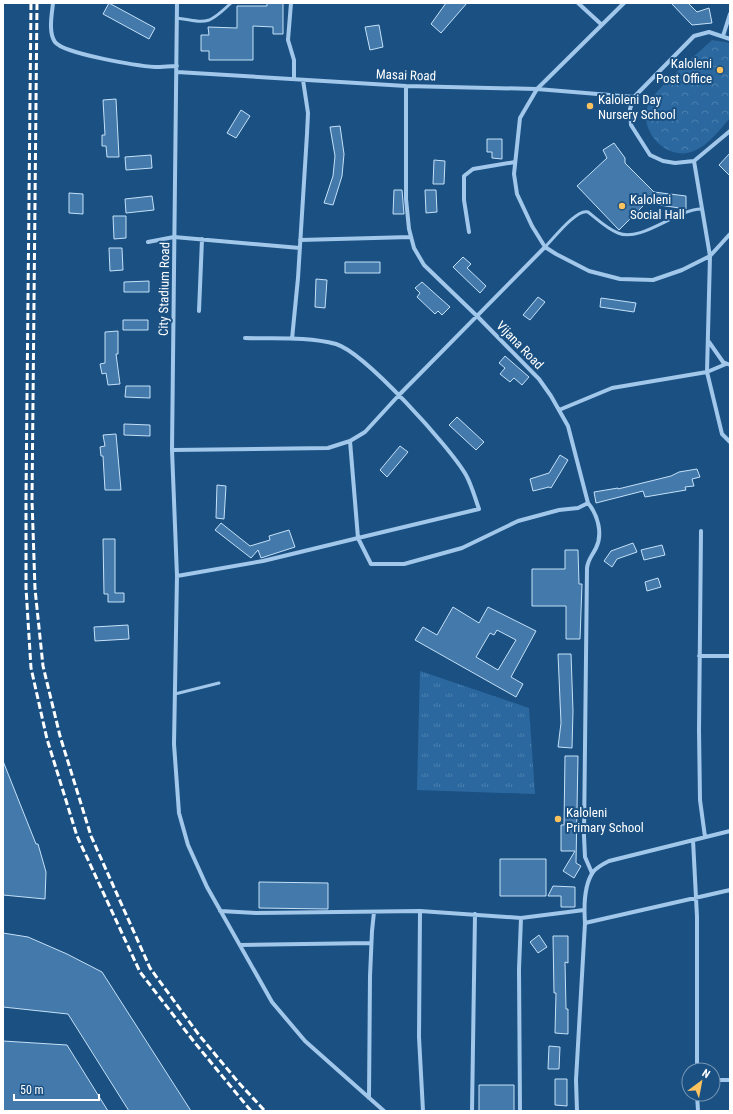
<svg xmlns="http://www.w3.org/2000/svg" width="733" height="1114" viewBox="0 0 733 1114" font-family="'Roboto Condensed',sans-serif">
  <defs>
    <pattern id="grass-tufts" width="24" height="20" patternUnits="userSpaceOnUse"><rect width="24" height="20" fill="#2b689f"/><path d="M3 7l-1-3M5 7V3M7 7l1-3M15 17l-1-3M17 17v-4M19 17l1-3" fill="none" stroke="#4b7fad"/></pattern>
    <pattern id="forest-crowns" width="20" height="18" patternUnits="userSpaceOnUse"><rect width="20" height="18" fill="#2b689f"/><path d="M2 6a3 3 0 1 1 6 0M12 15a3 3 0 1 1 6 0" fill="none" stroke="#4b7fad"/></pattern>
  </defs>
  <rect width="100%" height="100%" fill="#1b5082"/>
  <path fill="url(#grass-tufts)" d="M420 671 529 708 535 794 417 790Z"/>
  <path fill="url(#forest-crowns)" d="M712 40 730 43V118C719 130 709 145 694 151 665 163 636 127 649 103 660 84 695 56 712 40Z"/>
  <path fill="#447aab" stroke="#c5e0f8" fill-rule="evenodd" d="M109 3 155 28 149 39 103 14Z
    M267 3H283V34H273V27L253 26V60H209V51H201V35H209L208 27 237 28V6H267Z
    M446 3H467L441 33 431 24Z
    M671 3H688L697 12 709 8 712 23 692 25Z
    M379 25 383 47 370 50 365 27Z
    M116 99 119 157H107L106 146H102V135H105L103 100Z
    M241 110 250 116 236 138 227 133Z
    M340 126 344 154 342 176 333 205 324 203 333 176 335 156 330 127Z
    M487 139H502V159L492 158V152H487Z
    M614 143 625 158V163L654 192 686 196V209L646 203 619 230 577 186 607 158 603 150Z
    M730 153V176L719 165Z
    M151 155 152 168 126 170 125 157Z
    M434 160 445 161 444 184H433Z
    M394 190H402L404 214H393Z
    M425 190H436L437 212 426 213Z
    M69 193 83 194V214L69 213Z
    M152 196 154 210 126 213 125 199Z
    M113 216H126V238L114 239Z
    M109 248H122L123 270 110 271Z
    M463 257 471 264 467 268 486 286 480 293 453 267Z
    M345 262H380V273H345Z
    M316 279 327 280 325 308 315 307Z
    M149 281V292H124V282Z
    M422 282 450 307 442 315 438 311 435 314 417 297 420 293 415 288Z
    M538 297 545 302 530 320 523 315Z
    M601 298 636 303 634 312 600 307Z
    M123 320H148V330H123Z
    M118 331V354H116L120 384 108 385 106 373 102 374 100 364 105 363V332Z
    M505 356 529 377 522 385 514 378 510 382 500 374 505 368 499 363Z
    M126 386H150V398L125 397Z
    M457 417 484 442 476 450 449 425Z
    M124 424 150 425V436L124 435Z
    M116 434 121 490H105L103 456H101L100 447 105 446 103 435Z
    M400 446 408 452 387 477 380 470Z
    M560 455 568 460 551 488 549 487 533 491 530 479 549 473Z
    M697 469 700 477 692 479 694 486 685 487 686 490 645 497 643 491 596 503 594 492 618 488V489L671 476 679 472Z
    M217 485 226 486 224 519 216 518Z
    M221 523 250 546 270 540 269 536 289 530 295 547 261 558 258 550 251 558 215 530Z
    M103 539H115V593H124V602H108V594H104Z
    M633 543 637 552 617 559 612 567 604 561 611 551Z
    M662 545 665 555 644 560 641 550Z
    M565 550H578L579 584H582L580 639H566V606H532V569H565Z
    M658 578 661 587 647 591 645 582Z
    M453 607 479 623 488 607 536 631 511 677 523 684 516 697 415 640 423 627 437 635ZM497 630 516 640 498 670 476 657 490 633 494 635Z
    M128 625 129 639 95 641 94 627Z
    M558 654H571L573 711 572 748 558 747 561 723Z
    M565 756H578L576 863 581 866 574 878 563 871 575 851H561V825H564Z
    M3 761 36 844H38L46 872 45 899 3 895Z
    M500 859H546V896H500Z
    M259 882 328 883V909L259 908Z
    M553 886 575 887V907H561V896H548Z
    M3 933 28 937 67 954 102 972 191 1111H129L68 1014 3 1007Z
    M539 935 547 947 538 953 530 942Z
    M553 936H568V963L565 962 566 1009H568V1034L555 1033 556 993H554Z
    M3 1041 67 1045 108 1111H3Z
    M549 1046 560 1047 559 1069H548Z
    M555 1079H567V1106L555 1105Z
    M479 1085H514V1111H479Z"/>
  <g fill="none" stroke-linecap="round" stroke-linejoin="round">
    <path stroke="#a1c7ea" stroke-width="3" d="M177 18C208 23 208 25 231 3
      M545 247C553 239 577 208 588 212 597 219 607 229 618 233 641 243 677 209 701 209
      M175 694 219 683"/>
    <path stroke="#a1c7ea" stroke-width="4" d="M53 3C52 14 48 32 55 42 64 54 139 66 155 67 163 67 170 66 177 66
      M177 3 172 450 177 576 174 744 179 813 188 845 207 887 272 1002 305 1041 384 1111
      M291 3 288 40 294 60V79
      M578 3 602 25
      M624 3 537 89 520 118 514 174 517 194 532 226 545 247 556 254 589 271 620 279 653 280 682 270 710 256 730 234
      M723 36 730 14
      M730 39 709 32 694 36 634 97 630 109 631 125 650 155 663 161 675 163 694 161 730 131
      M177 72 406 86 537 89 634 97
      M694 161 710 256 707 372 722 434 730 442
      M469 232 464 200V176L473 169 515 162
      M300 240 411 237
      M148 242 174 237 300 248
      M199 311 202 239
      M245 338C274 339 307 336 336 344 365 353 450 447 466 475 472 486 475 498 479 509L358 538 350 441
      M292 339 298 278 307 134 308 113 303 80
      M709 342 723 362 730 365
      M559 410 612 388 707 372 726 364
      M172 450 328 448 350 441 365 432 399 395 545 247
      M588 503C598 515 603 534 596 548 592 556 588 559 587 568L584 836 585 857 592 873
      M701 531 699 730 700 800 705 837
      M177 576 263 561 358 538 371 564H404L462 548 518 521 559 510 578 508 588 503 568 426 551 396 539 379 478 317 424 265 414 248 409 229 406 199V86
      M699 656H730
      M693 840 697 917V1070
      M220 911 256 913 420 911 521 918 584 910
      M420 911 419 1037 423 1111
      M585 923C584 909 584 885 593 872 597 867 603 864 609 861L730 831
      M240 945 371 943
      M713 1080H730
      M697 1094 698 1111
      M369 1098 370 976 372 931 374 912
      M472 1111 475 914
      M520 1111 519 969 521 918
      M577 1111 576 1080 585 923 730 890"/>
    <path stroke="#fff" stroke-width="3" stroke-dasharray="7 3" stroke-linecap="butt" d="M31 3 26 499V588L31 668 47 739 77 836 140 972 195 1043 251 1111
      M37 3 32 500 35 589 43 666 60 736 91 836 150 968 199 1035 239 1083 265 1111"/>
  </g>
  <g fill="#fbc25e" stroke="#1b5082" stroke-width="1.5">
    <circle cx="720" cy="70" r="4"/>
    <circle cx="590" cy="106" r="4"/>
    <circle cx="622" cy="206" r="4"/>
    <circle cx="558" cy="819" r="4"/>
  </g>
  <g text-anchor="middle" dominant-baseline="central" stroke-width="4" stroke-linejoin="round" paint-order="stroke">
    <g font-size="13" fill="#fff" stroke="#1b5082" text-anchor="start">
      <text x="712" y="63" text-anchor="end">Kaloleni<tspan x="712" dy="15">Post Office</tspan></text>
      <text x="598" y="99">Kaloleni Day<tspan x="598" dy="15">Nursery School</tspan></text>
      <text x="630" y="199">Kaloleni<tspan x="630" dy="15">Social Hall</tspan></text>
      <text x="566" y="812">Kaloleni<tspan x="566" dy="15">Primary School</tspan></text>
    </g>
    <g font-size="13" fill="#fff" stroke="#1b5082">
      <text transform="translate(406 75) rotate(2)">Masai Road</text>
      <text transform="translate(164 289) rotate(-89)">City Stadium Road</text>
      <text transform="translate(520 345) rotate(46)">Vijana Road</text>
    </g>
  </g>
  <rect width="733" height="1114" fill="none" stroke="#ffffff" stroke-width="8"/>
  <g transform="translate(701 1082) rotate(32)"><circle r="19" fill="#1b5082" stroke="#7696b4"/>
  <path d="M0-3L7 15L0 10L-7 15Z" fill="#fbc25e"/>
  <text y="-6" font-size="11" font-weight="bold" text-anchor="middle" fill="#ffffff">N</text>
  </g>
  <path d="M14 1094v6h85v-6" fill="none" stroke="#ffffff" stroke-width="2"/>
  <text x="20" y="1094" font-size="12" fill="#ffffff" stroke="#1b5082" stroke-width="3" paint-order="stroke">50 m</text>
</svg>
